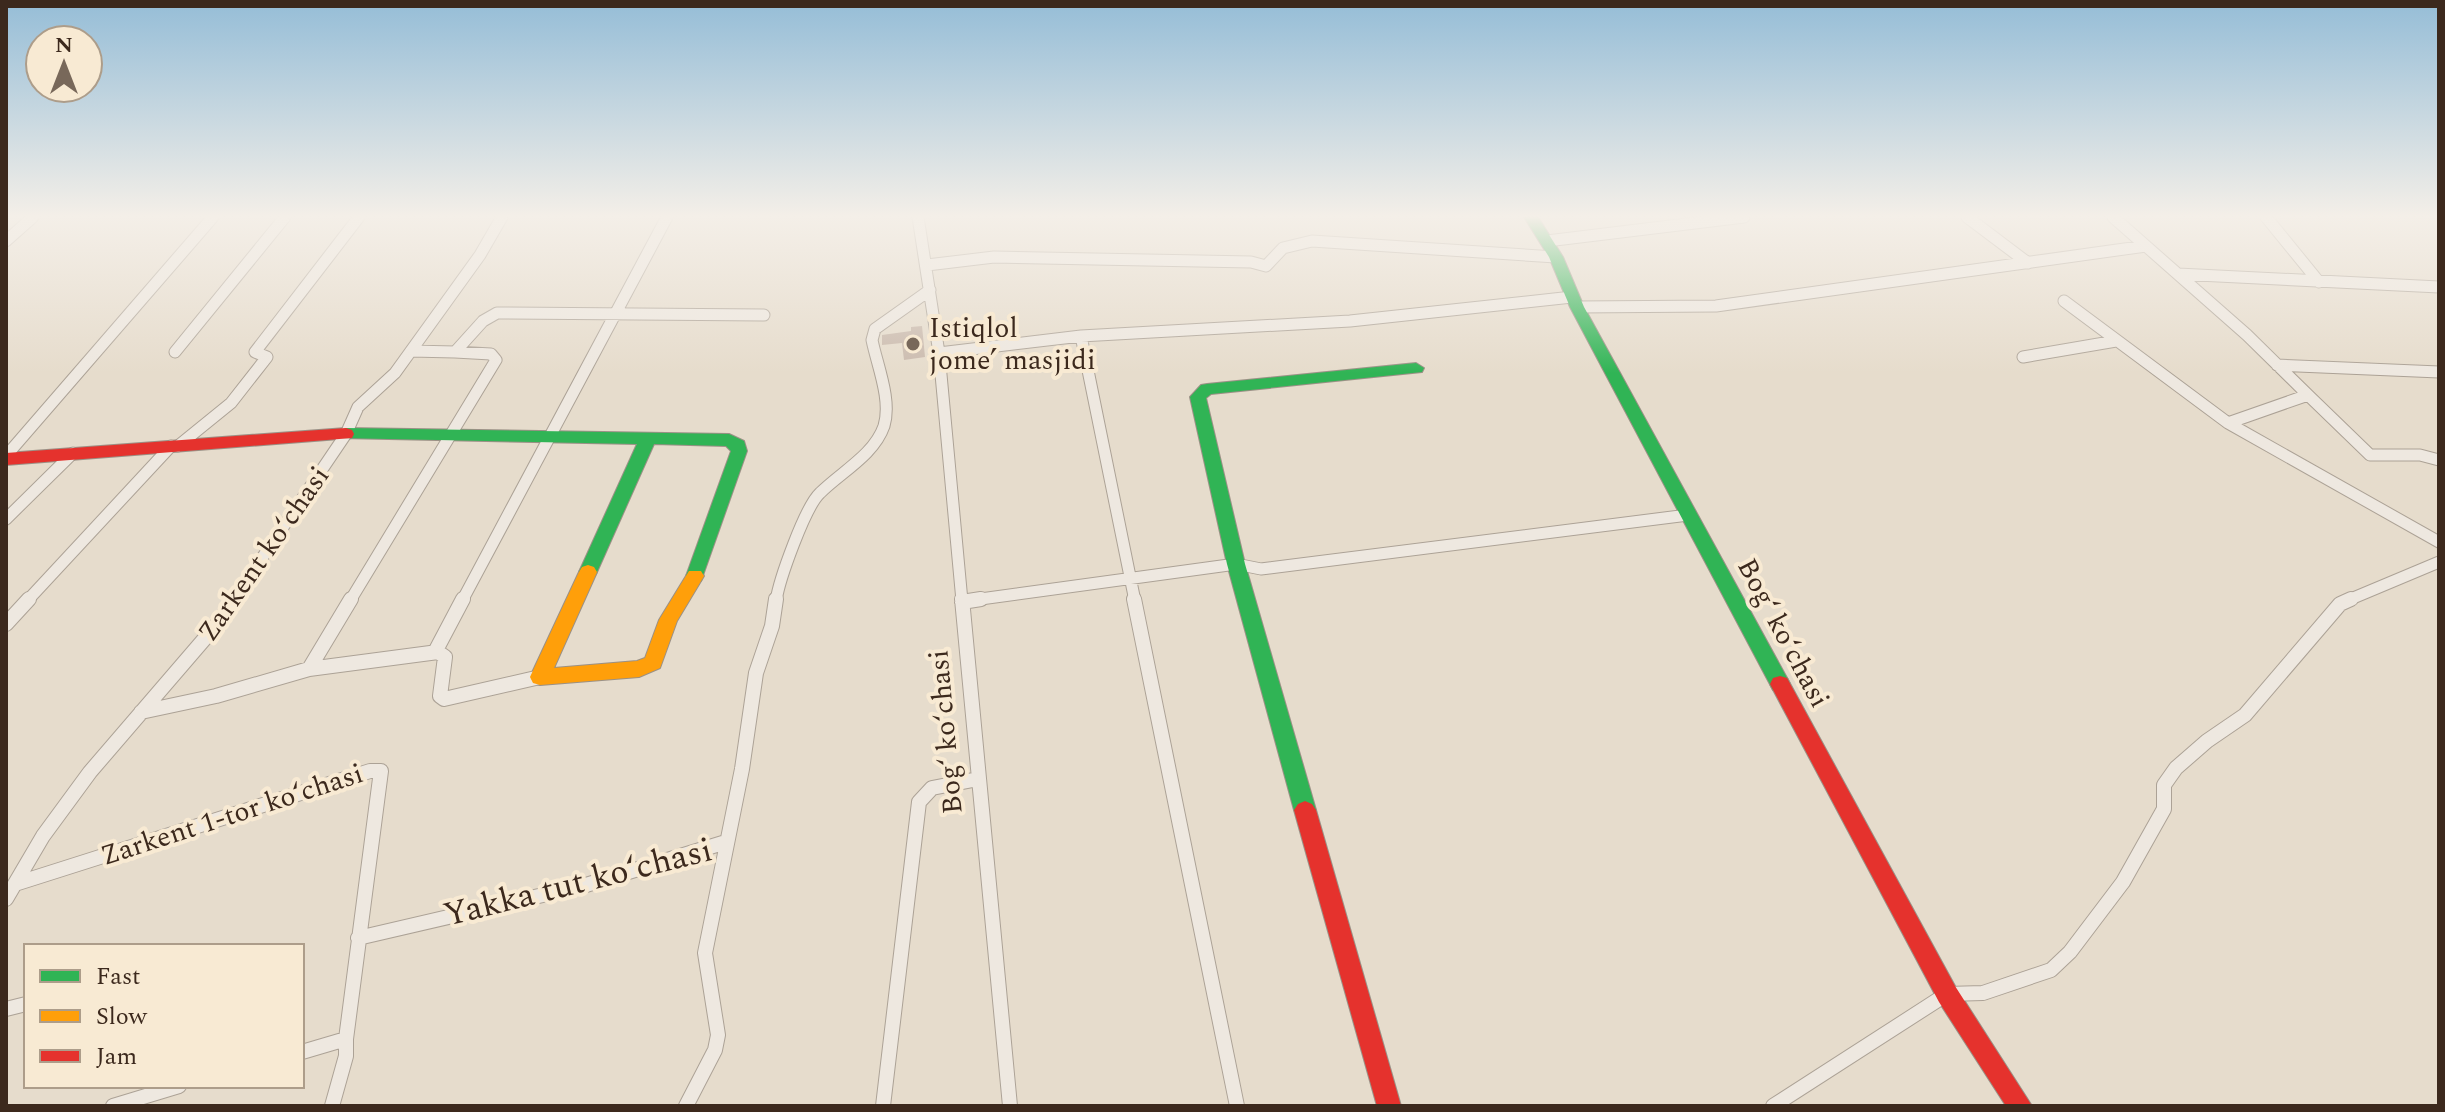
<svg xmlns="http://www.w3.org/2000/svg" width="2445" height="1112" viewBox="0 0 2445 1112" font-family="Spectral,serif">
  <rect width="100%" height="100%" fill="#e6dccc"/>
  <path fill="#cabaad" d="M922 326 925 357 904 360 902 343 882 345V335L911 331V327Z"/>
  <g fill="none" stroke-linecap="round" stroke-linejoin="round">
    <g stroke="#aca296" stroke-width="13">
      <path id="street-far1" d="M918 217 939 353 962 601
        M1967 217 2028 263
        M2113 217 2247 335 2308 395 2228 423 2439 542
        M2266 217 2319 282
        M6 241 33 217
        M1547 241 1744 217
        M927 265 994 257 1251 262 1266 266 1283 248 1312 241 1556 257
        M2178 274 2439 287
        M2064 301 2228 423
        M1577 307 1716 306 2146 246
        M1081 336 1135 601
        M411 351 455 352 483 321 497 313 764 315
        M175 352 285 217
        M939 353 1081 336 1350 321 1572 297
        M2023 357 2116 341
        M2277 365 2439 372
        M2308 395 2370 455H2420L2439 460
        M178 446 231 403 267 357 255 352 359 217
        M6 456 213 217
        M6 519 73 453
        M27 601 171 446
        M233 601 346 434 358 407 395 373 480 255 502 217
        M350 601 496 360 491 354 455 352
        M462 601 667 217
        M776 601C779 580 805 507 820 493 841 472 874 455 884 426 892 400 877 365 872 340L875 329 930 290
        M966 601 1236 564 1261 569 1688 515
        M2346 601 2439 562"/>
    </g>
    <g stroke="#aca296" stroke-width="16">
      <path id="street" d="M962 599 1010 1106
        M1134 599 1237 1106
        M962 602 981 599
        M6 624 29 599
        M435 652 463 599
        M309 669 438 652 445 657 440 696 444 699 540 677
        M141 712 216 696 309 669 351 599
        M15 884 370 771H381L346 1039 302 1052
        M6 899 43 836 90 772 219 622 234 599
        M358 938 586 885 726 842
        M6 1009 26 1004
        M113 1106 179 1086
        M332 1106 346 1056V1039
        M686 1106 715 1050 718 1035 705 953 742 769 756 673 772 626 776 599
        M883 1106 919 802 932 788 978 779
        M1773 1106 1947 994 1983 993 2051 970 2070 952 2123 882 2164 809V785L2176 768 2207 741 2245 715 2340 604 2351 599"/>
    </g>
    <g stroke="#9b9186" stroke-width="2">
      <path id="fast" d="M1524 217H1538L1563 257 1584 307 1787 678 1790 684 1787 690 1780 692 1773 690 1570 307 1549 257Z
        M1416 363 1424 368 1422 372 1211 394 1206 398 1245 564 1316 810 1312 816 1305 819 1298 816 1294 810 1227 564 1190 397 1201 385 1207 384Z
        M346 428 729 434 744 441 747 451 701 581H689L686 576 731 451 726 446 654 444 597 572 594 577H582L579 572 637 444 340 438 338 434 340 430Z"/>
    </g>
    <g stroke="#9b9186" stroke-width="2">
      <path id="slow" d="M588 565 594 567 597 572 554 668 637 661 645 658 659 620 689 571H701L704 576 677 621 660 668 639 677 540 685 533 683 530 677 579 572 582 567Z"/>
    </g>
    <g stroke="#9b9186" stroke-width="2">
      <path id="jam" d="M346 428 352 430 354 434 352 438 6 465V453Z
        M1780 676 1787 678 1955 986 2032 1106H2006L1939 1002 1770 684 1773 678Z
        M1305 801 1312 804 1316 810 1401 1106H1377L1294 810 1298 804Z"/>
    </g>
    <use href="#street-far1" stroke="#eee8e0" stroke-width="11"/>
    <use href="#street" stroke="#eee8e0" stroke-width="14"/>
    <use href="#fast" fill="#30b455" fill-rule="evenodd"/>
    <use href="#slow" fill="#ff9f0a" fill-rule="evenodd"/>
    <use href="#jam" fill="#e5322d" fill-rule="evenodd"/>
  </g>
  <linearGradient id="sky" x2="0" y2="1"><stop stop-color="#95bdd7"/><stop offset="0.58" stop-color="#f4efe8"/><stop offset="1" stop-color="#f4efe8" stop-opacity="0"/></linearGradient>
  <rect width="2445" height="373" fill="url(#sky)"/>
  <circle fill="#78685a" stroke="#f8ead3" stroke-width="3" cx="913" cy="344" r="8"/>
  <g text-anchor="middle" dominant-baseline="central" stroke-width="8" stroke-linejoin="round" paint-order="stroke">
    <g font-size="28" fill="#3c291d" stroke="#f8ead3" text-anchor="start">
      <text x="929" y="328">Istiqlol<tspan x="929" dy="32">jome’ masjidi</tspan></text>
    </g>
    <g font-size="28" fill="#3c291d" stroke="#f8ead3">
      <text transform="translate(264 554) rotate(-55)">Zarkent koʻchasi</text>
      <text transform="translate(1783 633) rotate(62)">Bogʻ koʻchasi</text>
      <text transform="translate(946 732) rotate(-95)">Bogʻ koʻchasi</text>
      <text transform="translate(232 815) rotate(-18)">Zarkent 1-tor koʻchasi</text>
    </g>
    <g font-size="34" fill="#3c291d" stroke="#f8ead3">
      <text transform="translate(578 883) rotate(-14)">Yakka tut koʻchasi</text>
    </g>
  </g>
  <rect width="2445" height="1112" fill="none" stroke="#3c291d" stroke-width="16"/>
  <rect x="24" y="944" width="280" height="144" fill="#f8ead3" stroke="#ad9d8a" stroke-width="2"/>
  <rect x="40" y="970" width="40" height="12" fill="#30b455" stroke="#ad9d8a" stroke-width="2"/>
  <text x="96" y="984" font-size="24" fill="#3c291d">Fast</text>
  <rect x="40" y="1010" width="40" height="12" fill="#ff9f0a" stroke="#ad9d8a" stroke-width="2"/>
  <text x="96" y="1024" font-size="24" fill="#3c291d">Slow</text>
  <rect x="40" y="1050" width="40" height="12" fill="#e5322d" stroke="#ad9d8a" stroke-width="2"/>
  <text x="96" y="1064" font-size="24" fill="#3c291d">Jam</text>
  <g transform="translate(64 64)"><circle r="38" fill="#f8ead3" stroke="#ad9d8a" stroke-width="2"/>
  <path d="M0-6L14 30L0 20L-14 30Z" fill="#78685a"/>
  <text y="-12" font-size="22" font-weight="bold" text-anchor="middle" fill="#3c291d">N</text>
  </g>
</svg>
